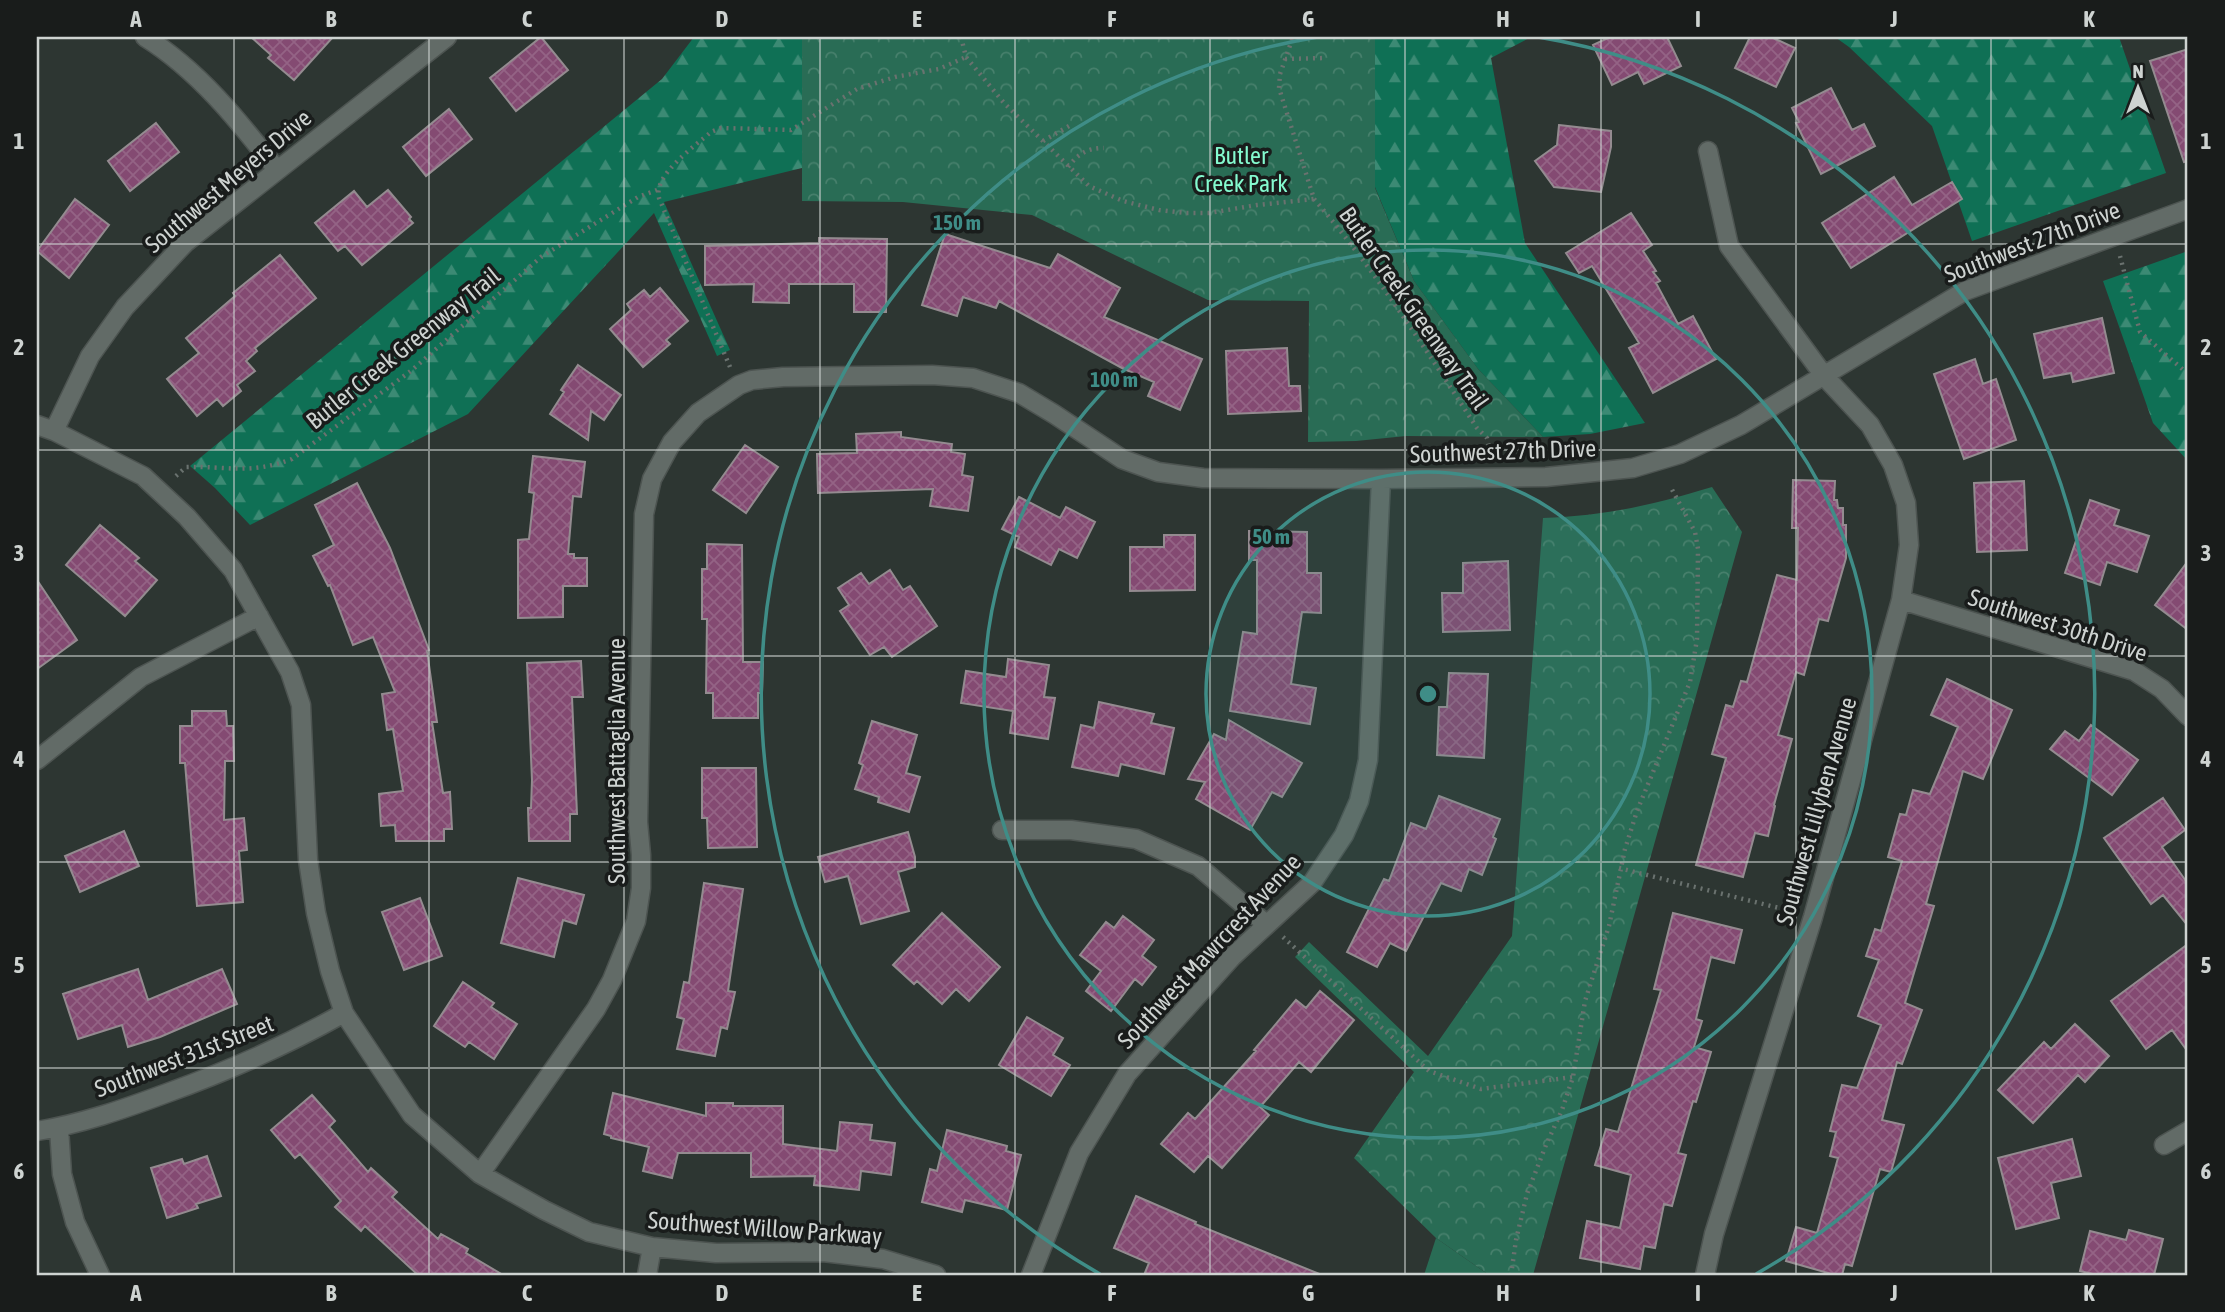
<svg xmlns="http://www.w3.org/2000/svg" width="2225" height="1312" viewBox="0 0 2225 1312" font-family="'Asap Condensed',sans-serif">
  <defs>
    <pattern id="forest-firs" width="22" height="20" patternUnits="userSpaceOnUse" patternTransform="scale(1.75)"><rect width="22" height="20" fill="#0f7055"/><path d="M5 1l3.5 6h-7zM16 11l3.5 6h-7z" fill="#3c8a74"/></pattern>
    <pattern id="park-crowns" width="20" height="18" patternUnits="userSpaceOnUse" patternTransform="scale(1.75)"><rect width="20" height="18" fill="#296c55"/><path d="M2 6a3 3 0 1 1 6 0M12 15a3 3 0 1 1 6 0" fill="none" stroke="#47806c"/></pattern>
    <pattern id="building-cross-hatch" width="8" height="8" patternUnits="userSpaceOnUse" patternTransform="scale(1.75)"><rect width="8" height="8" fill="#844a72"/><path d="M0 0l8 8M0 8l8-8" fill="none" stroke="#946385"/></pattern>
  </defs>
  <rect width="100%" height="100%" fill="#2d3632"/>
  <path fill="#296c55" d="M1436 1238 1489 1275H1424Z"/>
  <path fill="url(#forest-firs)" d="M694 37H802V168L664 202 730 350 717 356 654 213 468 414 250 525 215 488 190 466 662 79Z
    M1375 37H1531L1491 58 1525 243 1645 423 1590 434 1543 437 1478 369 1414 281 1375 187Z
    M1835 37H2119L2166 173 1972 241 1932 126 1849 47Z
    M2188 251V461L2153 423 2103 281Z"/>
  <path fill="url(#park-crowns)" d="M802 37H1375V188L1414 281 1478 369 1543 437 1406 436 1356 441 1308 442 1309 301 1208 300 1032 215 903 202 802 201Z
    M1712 487 1742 532 1533 1275H1489L1436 1238 1354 1158 1414 1072 1295 957 1309 942 1428 1056 1512 936 1543 518C1604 516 1653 505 1712 487Z"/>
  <path fill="url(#building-cross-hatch)" stroke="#948b90" stroke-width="2" d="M251 37H333L294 80 268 58 271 55Z
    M541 37 568 70 516 111 490 78Z
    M1610 37H1667L1681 66 1644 84 1638 72 1612 85 1593 45Z
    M1750 37H1771L1795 48 1776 87 1735 68Z
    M2188 49V161L2184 162 2150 61Z
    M1831 88 1852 130 1864 124 1875 146 1821 174 1796 123 1799 122 1792 108Z
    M449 109 472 139 426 176 403 147Z
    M156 123 179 152 130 191 108 161Z
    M1559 125 1611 131V147L1601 192 1554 187 1535 161 1557 145Z
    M1894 177 1912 205 1952 182 1962 199 1851 268 1822 223Z
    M388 190 411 217 409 219 413 223 362 265 345 246 338 251 315 223 354 191 367 207Z
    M75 199 109 225 69 278 37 251Z
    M1631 213 1652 245 1643 251 1656 271 1653 272 1660 281 1656 283 1678 324 1693 316 1716 359 1653 393 1629 348 1639 343 1592 266 1579 273 1566 253Z
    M945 234 1050 268 1058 254 1120 288 1104 317 1202 359 1180 410 1148 396 1154 382 1122 368 999 301 996 308 963 297 957 316 922 305Z
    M819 238 887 239 886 312H854V284H789V303L753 302 754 284 705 285V246L819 243Z
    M280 255 316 298 255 348 257 351 246 361 255 371 237 385 241 391 223 406 217 399 197 416 167 379 199 353 186 338 235 296 233 293Z
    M660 288 688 321 666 340 670 344 643 367 610 329 631 310 627 304 644 290 650 297Z
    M2102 318 2114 373 2073 382 2071 373 2044 378 2034 334Z
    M1287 348 1289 386H1300L1301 411 1228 414 1226 351Z
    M1975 359 1983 384 1996 379 2016 440 1964 459 1934 374Z
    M578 365 621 395 604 420 591 411 588 440 550 414 564 392 561 390Z
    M901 432V437L952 444 951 452 965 454 962 475 973 477 968 511 930 506 933 489 818 493 817 454 857 453 856 434Z
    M745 445 778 467 746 513 713 490Z
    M533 456 585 462 581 497 573 496 568 554H574V558H587V586H563V617L518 618V540L529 539 534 493 529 492Z
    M1793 480 1835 481 1834 500H1837L1838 508H1843V525H1846V558L1828 621 1819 619 1804 675 1796 672 1778 735 1792 739 1774 805 1775 806 1768 836 1755 833 1743 877 1696 865 1726 758 1712 754 1726 705 1733 707 1741 681 1747 682 1777 575 1797 580 1798 528H1792Z
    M2024 481 2027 550 1977 552 1974 483Z
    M357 483 390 548 429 650 427 651 437 722H432L443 793 450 792 452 829H444V841H396L395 825 381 826 379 794 403 791 393 729 387 730 382 694 395 692 373 637 353 645 330 585 328 586 313 556 334 545 315 505Z
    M1019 497 1060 518 1066 507 1095 522 1077 558 1059 549 1051 565 1015 547 1019 537 1002 529Z
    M2090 500 2119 510 2114 525 2149 536 2137 572 2107 562 2100 585 2065 573Z
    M100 525 139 558 135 561 157 580 125 616 66 565Z
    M1249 531 1307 532V573H1321V613L1302 612 1291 684 1316 688 1310 724 1230 711 1243 632 1257 634V560H1249Z
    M1164 535H1195V590L1130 591V547H1164Z
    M707 544 742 545 743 662H763L762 693H758V718H713V693H706L707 619H702V569H707Z
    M1508 561 1510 630 1443 632 1442 593H1463V563Z
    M2188 561V630L2155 605Z
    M890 570 903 590 910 586 937 626 892 657 884 647 870 655 840 611 849 605 838 588 861 573 869 584Z
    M37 580 77 640 37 669Z
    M1008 659 1049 665 1044 697 1055 698 1048 739 1010 733 1013 711 961 703 966 671 1006 677Z
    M581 661 583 697H572L577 814H570V841H529L528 808H531L532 780 527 663Z
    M1449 673 1488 674 1484 758 1437 755 1439 707H1447Z
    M1947 679 2012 710 1983 779 1963 771 1926 904 1934 906 1905 1003 1922 1010 1902 1064 1897 1062 1882 1120 1904 1125 1891 1172 1880 1169 1852 1266 1845 1264 1842 1275H1835L1786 1261 1796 1227 1817 1233 1838 1158 1830 1156 1836 1132 1830 1131 1842 1085 1857 1088 1881 1025 1858 1016 1879 960 1866 956 1875 929 1881 931 1902 861 1888 857 1900 814 1906 815 1913 790 1930 794 1958 727 1931 715Z
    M1099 702 1154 714 1151 723 1174 728 1164 774 1121 764 1118 776 1072 767 1081 725 1094 728Z
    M192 711H226L227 726H233L234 761H225L224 820 244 818 247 850 239 851 243 902 197 906 185 763H180V726H192Z
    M1229 720 1302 763 1282 797 1272 792 1250 830 1196 799 1205 782 1188 779 1214 734 1226 740Z
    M872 721 917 735 906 773 920 777 909 812 878 802 879 797 855 789 863 765 859 763Z
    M2091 725 2138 760 2112 795 2050 749 2065 731 2079 741Z
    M702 768H756L757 847 708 848 707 818H702Z
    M1439 796 1500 819 1493 837 1496 839 1482 875 1469 869 1461 891 1441 883 1406 951 1390 943 1377 967 1347 952 1384 879 1389 881 1411 823 1426 829Z
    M2163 798 2185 830 2162 847 2188 884V926L2163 895 2151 904 2104 838Z
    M124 831 139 866 80 892 65 856Z
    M908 832 915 857V867L898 872 909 911 861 924 848 876 825 882 818 857Z
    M518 878 584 895 576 924 563 920 554 957 501 943Z
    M704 883 743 889 728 991 735 992 727 1029 721 1027 715 1056 677 1049 684 1019 677 1017 684 982 689 983Z
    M420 898 442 956 404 970 382 912Z
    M942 913 1000 967 969 1001 956 989 942 1004 917 981 914 984 893 965Z
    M1673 913 1742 930 1734 963 1711 957 1696 1019 1702 1021 1694 1047 1711 1052 1696 1102 1693 1101 1678 1153 1686 1155 1672 1206 1664 1204 1655 1248 1644 1246 1640 1269 1580 1258 1587 1221 1620 1228 1631 1175 1595 1165 1606 1129 1618 1132 1661 990 1654 989Z
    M1123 916 1154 940 1142 956 1156 967 1142 985 1135 979 1111 1011 1086 991 1101 971 1080 955 1106 922 1114 928Z
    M2188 944V1052L2172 1030 2146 1049 2111 1001Z
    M138 969 148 1000 222 969 237 1004 160 1037 128 1047 122 1025 78 1039 63 994Z
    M463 982 494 1003 491 1007 517 1024 494 1059 469 1042 465 1047 434 1026Z
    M1320 991 1354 1020 1311 1072 1299 1062 1260 1107 1269 1115 1222 1168 1208 1156 1194 1172 1161 1144 1188 1113 1195 1119 1256 1051 1254 1050 1296 1000 1306 1008Z
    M1027 1017 1063 1038 1053 1055 1070 1065 1051 1096 999 1065Z
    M2075 1024 2109 1056 2085 1082 2078 1075 2033 1123 1998 1090 2044 1042 2051 1049Z
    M613 1093 706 1116V1103H733V1106H783V1144L837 1151 840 1122 872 1125 870 1140 895 1143 891 1175 861 1171 859 1190 814 1185 815 1176 751 1177V1153H678L672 1178 643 1171 649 1147 611 1138V1136L604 1134Z
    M312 1095 335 1121 329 1127 368 1172 371 1168 397 1192 392 1197 438 1239 441 1234 468 1249 466 1253 503 1275H418L365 1226 361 1231 335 1207 341 1201 300 1154 295 1158 271 1130Z
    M947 1130 1007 1146 1006 1151 1021 1155 1007 1210 965 1200 962 1212 922 1202 930 1169 937 1171Z
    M2072 1139 2081 1176 2051 1183 2059 1218 2016 1229 1998 1158Z
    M207 1156 221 1196 196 1204 198 1208 167 1218 151 1168 182 1159 184 1164Z
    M1136 1196 1196 1222 1195 1224 1322 1275H1144L1149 1263 1114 1248Z
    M2129 1230 2163 1239 2154 1275H2097L2080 1271 2090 1231 2126 1240Z"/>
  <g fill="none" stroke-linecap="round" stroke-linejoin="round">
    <g stroke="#4d5451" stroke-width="21">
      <path id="street" d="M145 37C198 70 239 121 277 170
        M37 425 54 431 143 476 187 517 233 570 290 672 301 705 308 860 316 913 330 971 344 1013 412 1115 480 1174 544 1210 589 1232 652 1247 716 1253 823 1252 883 1259 936 1275
        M54 431 90 356 125 307 185 243 447 37
        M1901 600 2134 671 2162 689 2188 716
        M37 760 141 677 259 616
        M1002 830H1071L1136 839 1198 866 1266 924
        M59 1128 62 1174 75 1222 100 1275
        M37 1131C81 1124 124 1109 167 1093 228 1071 287 1045 344 1013
        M2164 1145 2188 1131
        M480 1174 596 1009 612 980 636 921 641 888V855L638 822 644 514 652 479 672 442 698 413 739 385 752 380 783 377 932 375 973 378 1019 393 1054 414 1122 459 1158 472 1203 478 1381 479 1546 477 1633 468 1680 454 1741 425 1965 291 2188 209
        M647 1275 652 1247
        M1031 1275 1079 1153 1127 1074 1232 957 1312 883 1344 835 1359 801 1368 760 1381 479
        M1705 1275 1714 1234 1813 917 1901 600 1909 545 1906 503 1893 465 1870 425 1825 377 1729 246 1708 151"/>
    </g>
    <path stroke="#6a726f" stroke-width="4.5" stroke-dasharray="2 5" stroke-linecap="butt" d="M961 37 966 57 1004 103 1089 186 1123 201 1159 210 1186 213H1209L1257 205 1314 199 1279 88 1280 74 1293 37
      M1285 59 1326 58
      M1043 141 1069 126
      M1068 167C1078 154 1087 148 1104 148
      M1314 199C1375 270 1426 350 1477 428L1487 438 1491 455
      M2120 256 2140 332 2188 374
      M730 367 659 198C653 175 695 146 711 132L721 128 791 130 857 89 895 77 939 69 966 57
      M176 476 186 467C229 466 249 475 292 459L412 370 541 257 638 197 657 190
      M1619 868 1791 911
      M1283 937 1429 1071 1481 1089 1573 1077
      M1511 1275 1516 1240 1527 1194 1546 1145 1562 1110 1573 1077 1585 1001 1609 926 1625 849 1637 811 1690 682 1697 639 1698 549 1695 532 1670 486"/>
    <use href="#street" stroke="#626b67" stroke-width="18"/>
  </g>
  <path fill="none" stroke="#ced3d1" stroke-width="2" stroke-opacity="0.55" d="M234 37V1275M429 37V1275M624 37V1275M820 37V1275M1015 37V1275M1210 37V1275M1405 37V1275M1601 37V1275M1796 37V1275M1991 37V1275M37 244H2188M37 450H2188M37 656H2188M37 862H2188M37 1068H2188"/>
  <circle cx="1428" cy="694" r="222" fill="#3f8d87" fill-opacity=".12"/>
  <g fill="none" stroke="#3f8d87" stroke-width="3.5">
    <circle cx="1428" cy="694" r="222"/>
    <circle cx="1428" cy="694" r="444"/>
    <path d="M1100 1274A666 666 0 0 1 1318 37M1538 37A666 666 0 0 1 1756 1274"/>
  </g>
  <g text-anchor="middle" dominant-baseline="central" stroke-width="7" stroke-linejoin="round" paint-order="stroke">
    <g font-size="24" fill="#84facf" stroke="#191c1b">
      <text x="1241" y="155">Butler<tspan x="1241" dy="28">Creek Park</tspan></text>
    </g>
    <g font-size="24" fill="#ced3d1" stroke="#191c1b">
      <text transform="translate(228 181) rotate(-40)">Southwest Meyers Drive</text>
      <text transform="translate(2032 242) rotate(-21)">Southwest 27th Drive</text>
      <text transform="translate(1414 308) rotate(55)">Butler Creek Greenway Trail</text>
      <text transform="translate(403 348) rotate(-39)">Butler Creek Greenway Trail</text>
      <text transform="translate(1503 451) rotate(-2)">Southwest 27th Drive</text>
      <text transform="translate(2058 625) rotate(18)">Southwest 30th Drive</text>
      <text transform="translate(616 761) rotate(-90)">Southwest Battaglia Avenue</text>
      <text transform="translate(1816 811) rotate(-74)">Southwest Lillyben Avenue</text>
      <text transform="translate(1209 951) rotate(-47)">Southwest Mawrcrest Avenue</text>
      <text transform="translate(184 1056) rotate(-21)">Southwest 31st Street</text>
      <text transform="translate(765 1228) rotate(4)">Southwest Willow Parkway</text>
    </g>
  </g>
  <circle cx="1428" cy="694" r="10" fill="#3f8d87" stroke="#191c1b" stroke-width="3.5"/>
  <g font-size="21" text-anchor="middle" font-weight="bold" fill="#3f8d87" stroke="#191c1b" stroke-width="7" stroke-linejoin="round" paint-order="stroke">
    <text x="957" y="230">150 m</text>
    <text x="1114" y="387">100 m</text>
    <text x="1271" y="544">50 m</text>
  </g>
  <rect width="2225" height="1312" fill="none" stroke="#191c1b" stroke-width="77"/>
  <g transform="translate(2138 88)" stroke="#191c1b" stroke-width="5" paint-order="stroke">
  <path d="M0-5L12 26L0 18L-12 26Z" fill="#ced3d1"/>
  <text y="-10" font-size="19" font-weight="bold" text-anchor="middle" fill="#ced3d1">N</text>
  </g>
  <rect x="38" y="38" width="2148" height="1236" fill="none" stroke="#ced3d1" stroke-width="2.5"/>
  <g font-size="23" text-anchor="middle" font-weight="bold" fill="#ced3d1">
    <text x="136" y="27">A</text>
    <text x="331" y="27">B</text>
    <text x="527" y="27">C</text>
    <text x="722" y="27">D</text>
    <text x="917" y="27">E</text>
    <text x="1112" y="27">F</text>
    <text x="1308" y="27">G</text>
    <text x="1503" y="27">H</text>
    <text x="1698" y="27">I</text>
    <text x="1894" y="27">J</text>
    <text x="2089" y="27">K</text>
    <text x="19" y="149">1</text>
    <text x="2206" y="149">1</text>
    <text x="19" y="355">2</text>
    <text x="2206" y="355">2</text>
    <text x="19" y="561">3</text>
    <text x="2206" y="561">3</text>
    <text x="19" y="767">4</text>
    <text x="2206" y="767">4</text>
    <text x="19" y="973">5</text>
    <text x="2206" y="973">5</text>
    <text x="19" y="1179">6</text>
    <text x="2206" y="1179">6</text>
    <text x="136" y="1301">A</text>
    <text x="331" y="1301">B</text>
    <text x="527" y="1301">C</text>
    <text x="722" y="1301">D</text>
    <text x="917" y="1301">E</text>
    <text x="1112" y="1301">F</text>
    <text x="1308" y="1301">G</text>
    <text x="1503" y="1301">H</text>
    <text x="1698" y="1301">I</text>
    <text x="1894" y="1301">J</text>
    <text x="2089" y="1301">K</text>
  </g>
</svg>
